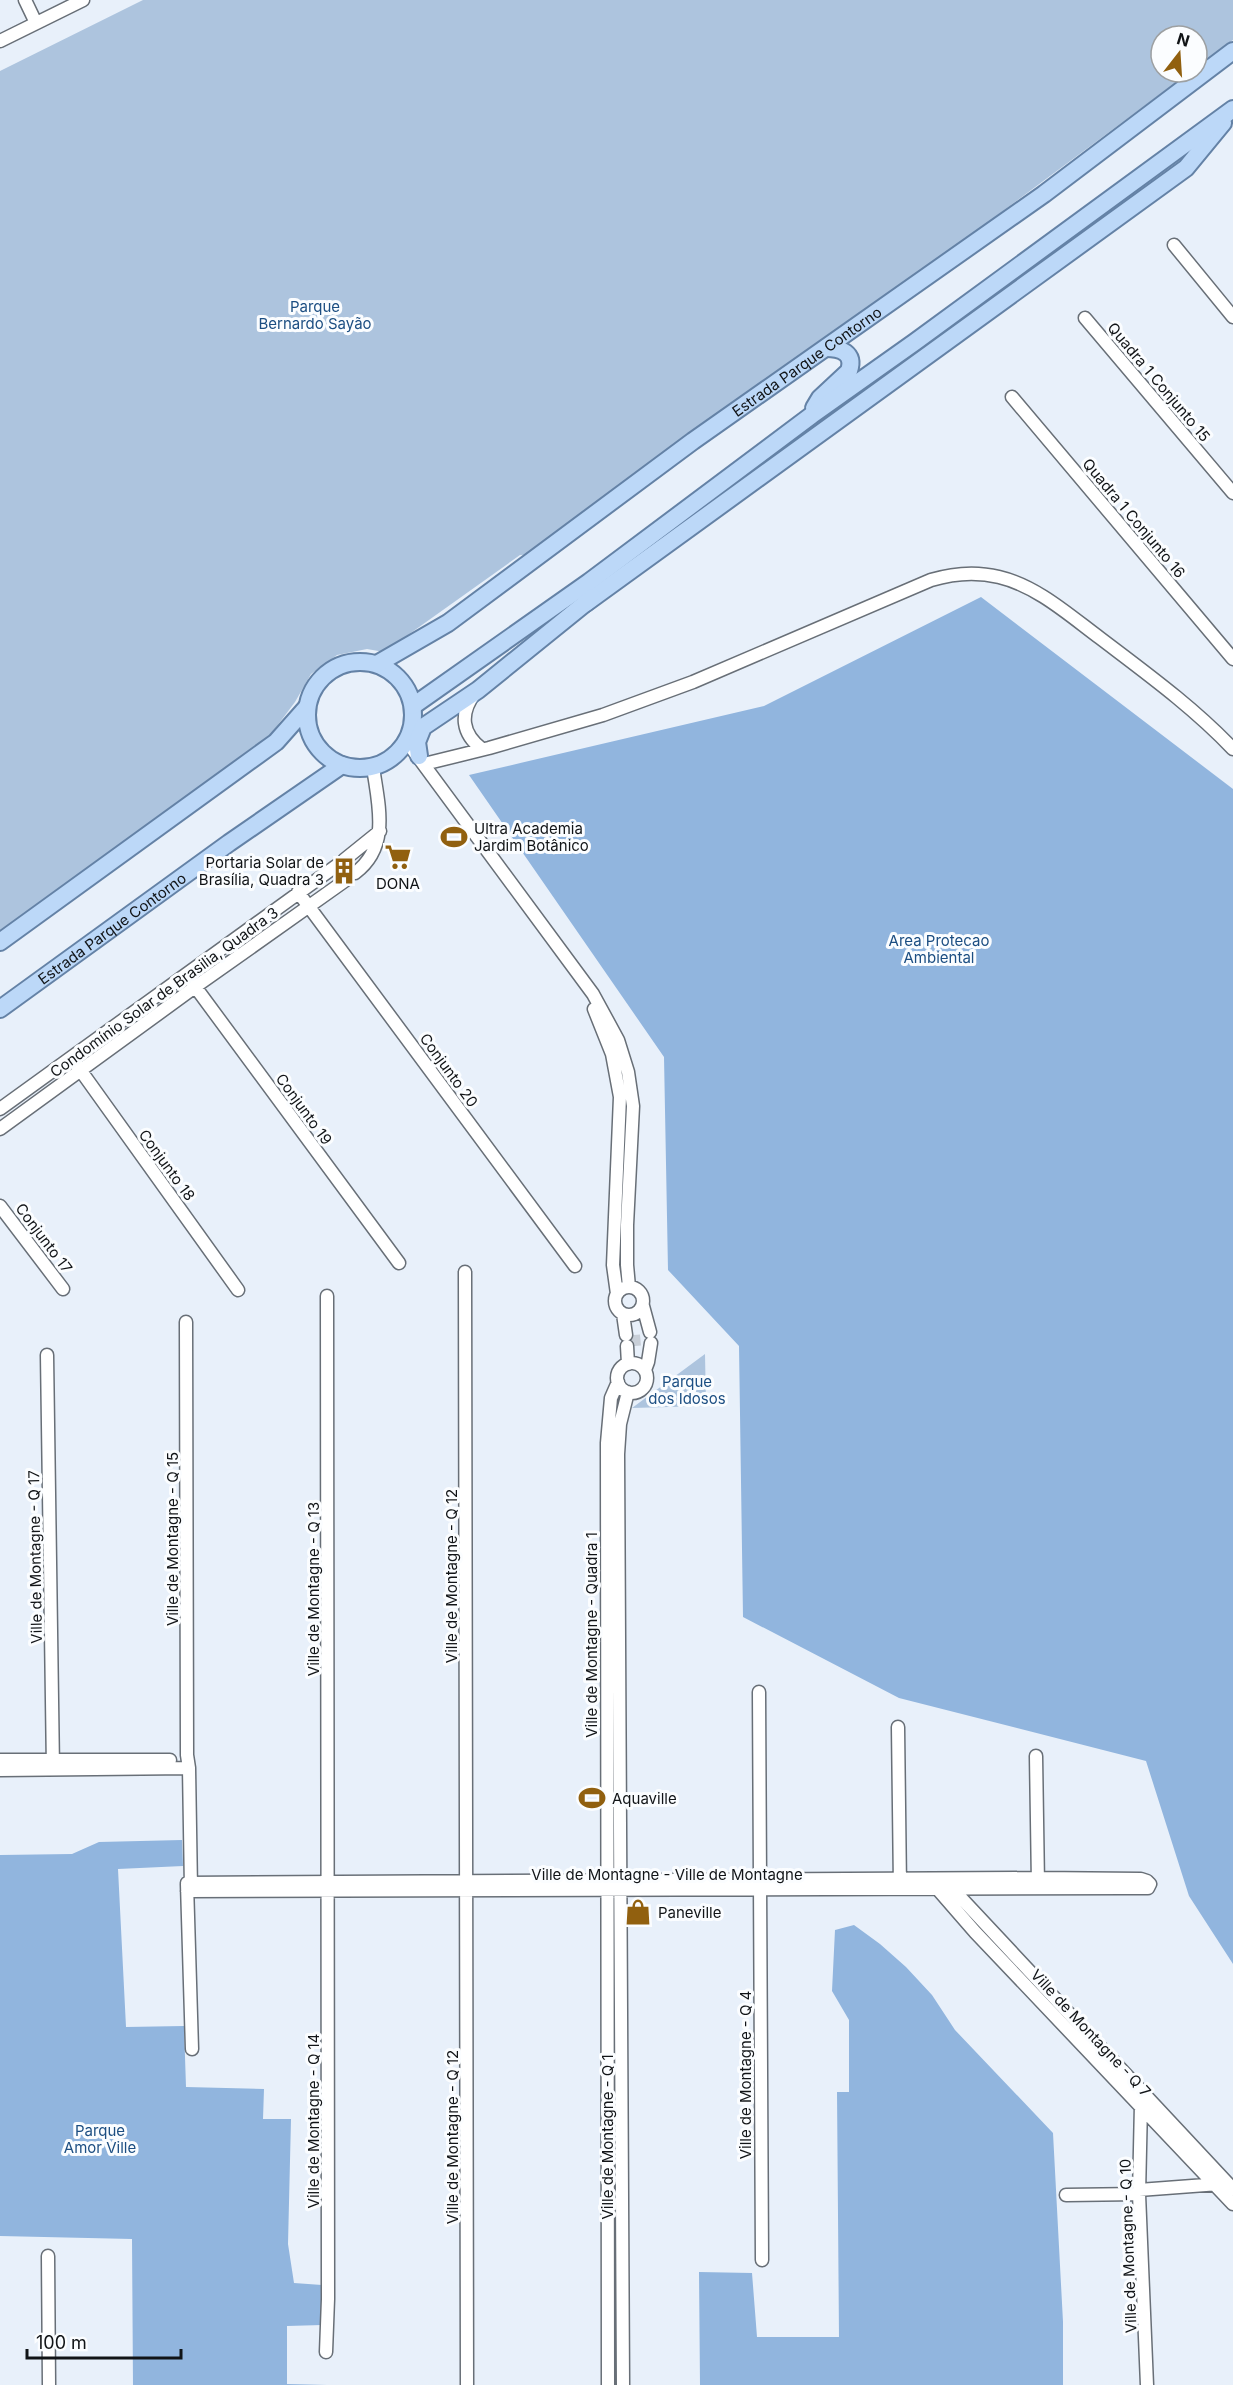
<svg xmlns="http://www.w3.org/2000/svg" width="1233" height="2385" viewBox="0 0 1233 2385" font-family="Inter,sans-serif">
  <rect width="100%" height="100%" fill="#e8f0fa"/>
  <path fill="#adc4de" d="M143 0H1233V40L1197 67V36H1161V72H1190L541 554 520 555 384 652 367 649 337 655 311 674 295 702 265 742 0 932V71Z
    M705 1354 706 1406 632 1408Z"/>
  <path fill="#91b5de" d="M981 597 1233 789V1964L1189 1896 1146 1761 899 1698 743 1617 739 1346 668 1270 664 1057 469 775 764 706Z
    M182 1840 183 1866 118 1869 126 2027 184 2026 186 2087 264 2089 263 2119H291L288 2244 294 2283 322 2285V2325L287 2326V2384L327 2385H133L132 2239 0 2236V1855L72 1854 99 1842Z
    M854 1925 880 1944 906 1967 932 1995 955 2030 1053 2133 1063 2322V2385H700L699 2272 752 2273 757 2337H839L837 2092H849V2020L832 1991 835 1930Z"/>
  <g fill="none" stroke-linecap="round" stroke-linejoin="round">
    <path stroke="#c8cfd8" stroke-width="12" stroke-dasharray="12 6" stroke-linecap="butt" d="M634 1335 635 1346"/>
    <g stroke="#686f77" stroke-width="15">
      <path id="minor" d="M25 0 36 23
        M0 41 83 0
        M1174 245 1233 317
        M1085 318 1233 493
        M1012 397 1233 659
        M475 693C459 714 462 734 482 749
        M407 742 593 994 618 1040 628 1072 633 1106 627 1225V1265L629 1287
        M424 764 489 748 603 715 693 682 931 580C954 573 975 571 999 577 1037 586 1069 615 1100 638 1146 673 1193 707 1233 749
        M344 860 380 831
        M355 873C391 846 378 804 373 767
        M298 892 575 1266
        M191 981 399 1263
        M594 1009 612 1054 620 1097 613 1265 617 1294
        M76 1064 238 1290
        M0 1109 336 866
        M0 1129 195 987 346 880
        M0 1206 63 1289
        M465 1272 467 2385
        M615 1301a14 14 0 1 1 28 0a14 14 0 1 1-28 0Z
        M643 1306 650 1332
        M623 1314 626 1335
        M186 1322 187 1755 189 1768 191 1889
        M627 1346 628 1364
        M47 1355 53 1769
        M617 1378a15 15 0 1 1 30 0a15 15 0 1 1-30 0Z
        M645 1370 648 1362 651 1343
        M759 1692 762 2260
        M898 1727 900 1887
        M1036 1756 1038 1884
        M0 1760H170
        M0 1770 189 1768
        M187 1883 1038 1878 1141 1879 1147 1881 1150 1884 1148 1888H1125L187 1891
        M187 1884 192 2049
        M949 1885 1233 2189
        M935 1886 975 1932 1233 2204
        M1141 2104 1139 2194 1147 2385
        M1139 2190 1219 2184
        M1066 2195 1139 2194
        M48 2256 49 2385
        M326 2352 328 2299 327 1296
        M608 2385 607 1443 611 1398 618 1382
        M623 2385 618 1454 620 1424 628 1392"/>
    </g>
    <g stroke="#6482a6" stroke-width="20">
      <g id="major">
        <path d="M814 408 820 398 849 371C855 353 841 348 826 348"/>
        <path d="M586 603 1186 168 1223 123"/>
        <circle cx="360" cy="715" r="53"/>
        <path id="s1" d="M377 664 448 623 693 441 1044 194 1233 51"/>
        <path d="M413 706 589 582 812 415 915 342 1233 109"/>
        <path d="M419 756 417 742 423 727 478 690 593 597"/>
        <path d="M0 942 276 742 307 707"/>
        <path id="s2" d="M0 1009 229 843 342 765"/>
      </g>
    </g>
    <use href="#minor" stroke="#fff" stroke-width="12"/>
    <use href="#major" stroke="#bcd8f8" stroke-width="16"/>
  </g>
  <defs>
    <g id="stadium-bare" transform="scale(2.07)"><path d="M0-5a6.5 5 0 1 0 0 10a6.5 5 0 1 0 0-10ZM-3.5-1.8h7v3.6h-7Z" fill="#91600f" stroke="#fbfdff" stroke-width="2.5" paint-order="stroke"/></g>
    <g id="supermarket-bare" transform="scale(2.07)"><path d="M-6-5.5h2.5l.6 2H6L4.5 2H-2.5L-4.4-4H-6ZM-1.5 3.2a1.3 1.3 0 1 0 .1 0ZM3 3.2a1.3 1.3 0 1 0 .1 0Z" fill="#91600f" stroke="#fbfdff" stroke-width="2.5" paint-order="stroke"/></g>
    <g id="building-bare" transform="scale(2.07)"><path d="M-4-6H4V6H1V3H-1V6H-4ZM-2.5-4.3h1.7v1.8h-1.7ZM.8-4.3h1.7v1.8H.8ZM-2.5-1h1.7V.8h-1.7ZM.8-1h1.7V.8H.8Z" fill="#91600f" stroke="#fbfdff" stroke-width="2.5" paint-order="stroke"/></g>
    <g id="shop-bare" transform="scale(2.07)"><path d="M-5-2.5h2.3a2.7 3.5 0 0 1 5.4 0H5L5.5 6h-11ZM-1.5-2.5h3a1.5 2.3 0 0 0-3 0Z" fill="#91600f" stroke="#fbfdff" stroke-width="2.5" paint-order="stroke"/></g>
  </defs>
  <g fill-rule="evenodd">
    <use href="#stadium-bare" x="454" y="837"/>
    <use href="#supermarket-bare" x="398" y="857"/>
    <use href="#building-bare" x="344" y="871"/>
    <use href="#stadium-bare" x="592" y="1798"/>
    <use href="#shop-bare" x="638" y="1912"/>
  </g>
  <g text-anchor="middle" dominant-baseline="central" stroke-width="6" stroke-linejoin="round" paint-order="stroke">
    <g font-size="15" fill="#1c4e82" stroke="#fbfdff">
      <text x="315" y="306">Parque<tspan x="315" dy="17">Bernardo Sayão</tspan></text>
      <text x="939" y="940">Area Protecao<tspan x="939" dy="17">Ambiental</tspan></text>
      <text x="687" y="1381">Parque<tspan x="687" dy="17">dos Idosos</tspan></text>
      <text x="100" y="2130">Parque<tspan x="100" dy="17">Amor Ville</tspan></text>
    </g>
    <g font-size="15" fill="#111417" stroke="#fbfdff">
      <text stroke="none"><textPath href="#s1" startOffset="526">Estrada Parque Contorno</textPath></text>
      <text transform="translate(1159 382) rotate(50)">Quadra 1 Conjunto 15</text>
      <text transform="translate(1134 518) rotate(50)">Quadra 1 Conjunto 16</text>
      <text stroke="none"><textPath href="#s2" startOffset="138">Estrada Parque Contorno</textPath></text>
      <text transform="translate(164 992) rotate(-36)">Condomínio Solar de Brasilia, Quadra 3</text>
      <text transform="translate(449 1070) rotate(54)">Conjunto 20</text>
      <text transform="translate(304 1109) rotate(54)">Conjunto 19</text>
      <text transform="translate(167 1165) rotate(54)">Conjunto 18</text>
      <text transform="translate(44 1238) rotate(53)">Conjunto 17</text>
      <text transform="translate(172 1539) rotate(-90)">Ville de Montagne - Q 15</text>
      <text transform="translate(35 1557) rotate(-91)">Ville de Montagne - Q 17</text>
      <text transform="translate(451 1576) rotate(-90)">Ville de Montagne - Q 12</text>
      <text transform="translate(313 1589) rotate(-90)">Ville de Montagne - Q 13</text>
      <text transform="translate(591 1635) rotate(-90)">Ville de Montagne - Quadra 1</text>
      <text x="667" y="1874">Ville de Montagne - Ville de Montagne</text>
      <text transform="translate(1091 2033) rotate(47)">Ville de Montagne - Q 7</text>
      <text transform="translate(745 2075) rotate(-90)">Ville de Montagne - Q 4</text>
      <text transform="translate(313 2121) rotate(-90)">Ville de Montagne - Q 14</text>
      <text transform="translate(452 2137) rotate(-90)">Ville de Montagne - Q 12</text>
      <text transform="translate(607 2137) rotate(-90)">Ville de Montagne - Q 1</text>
      <text transform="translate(1128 2246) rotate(-92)">Ville de Montagne - Q 10</text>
    </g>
    <g font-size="15" fill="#111417" stroke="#fbfdff" text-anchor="start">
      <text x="474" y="828">Ultra Academia<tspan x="474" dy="17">Jardim Botânico</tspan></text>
      <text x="324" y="862" text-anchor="end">Portaria Solar de<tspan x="324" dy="17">Brasília, Quadra 3</tspan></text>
      <text x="398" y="883" text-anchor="middle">DONA</text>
      <text x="612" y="1798">Aquaville</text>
      <text x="658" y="1912">Paneville</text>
    </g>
  </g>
  <g transform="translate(1179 54) rotate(17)"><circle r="28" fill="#fbfdff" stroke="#9da0a2" stroke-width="1.5"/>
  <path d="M0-4.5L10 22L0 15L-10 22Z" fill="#91600f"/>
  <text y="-9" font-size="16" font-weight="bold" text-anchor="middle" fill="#111417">N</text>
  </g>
  <path d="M27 2349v9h154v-9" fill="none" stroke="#111417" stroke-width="3"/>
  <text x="36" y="2349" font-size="18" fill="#111417" stroke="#fbfdff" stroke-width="4.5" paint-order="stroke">100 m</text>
</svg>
